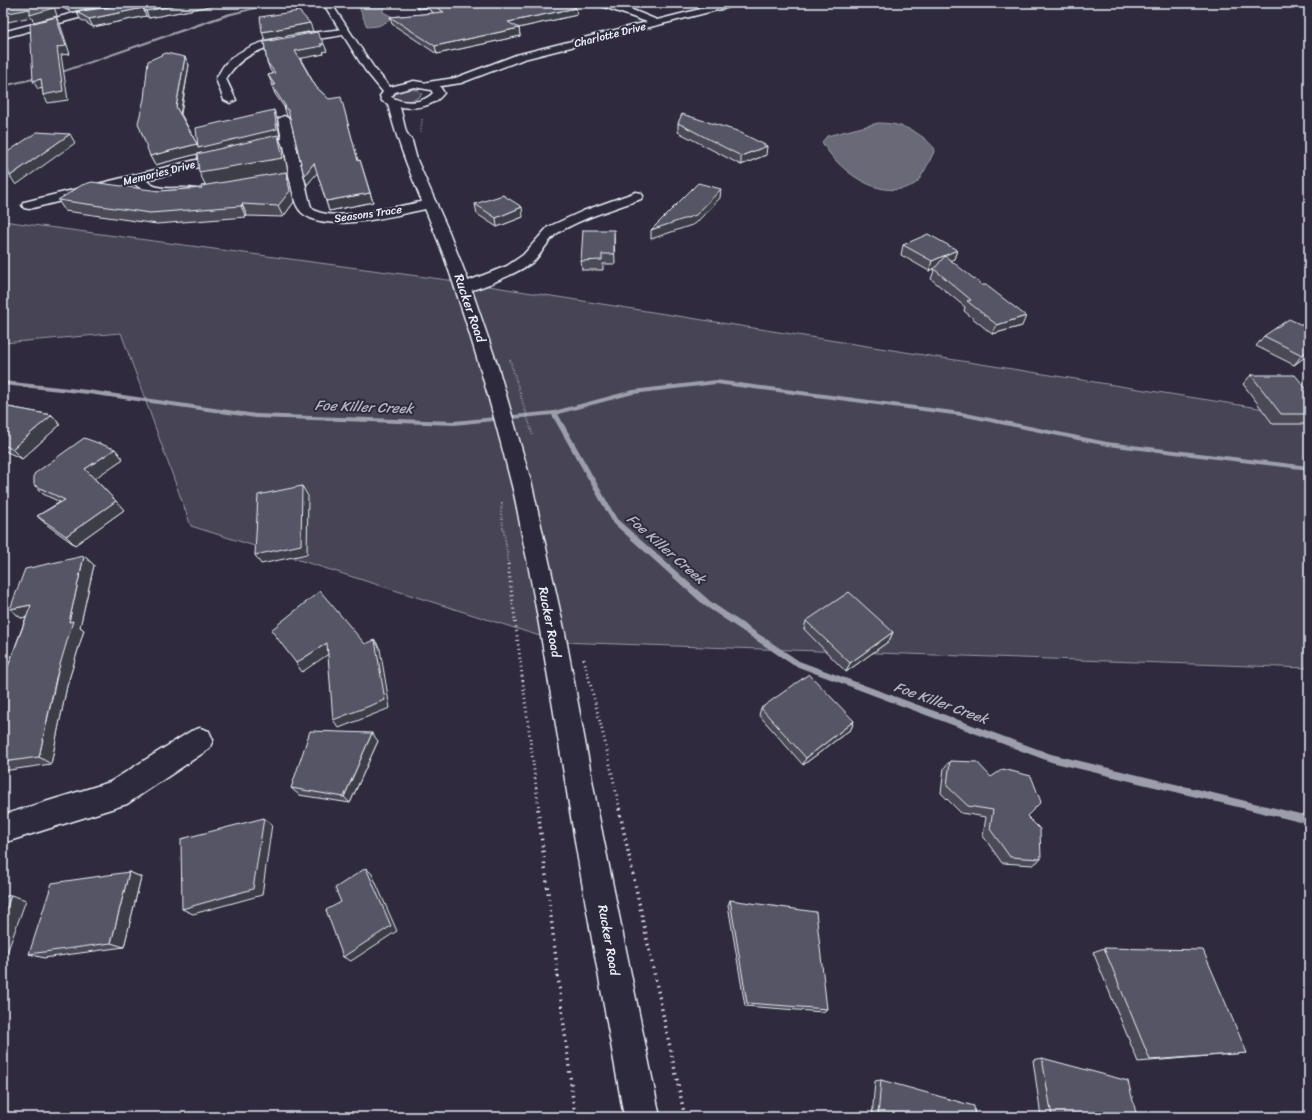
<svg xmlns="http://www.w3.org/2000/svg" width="1312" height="1120" viewBox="0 0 1312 1120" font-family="Sriracha,sans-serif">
  <rect width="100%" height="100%" fill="#2f2a3d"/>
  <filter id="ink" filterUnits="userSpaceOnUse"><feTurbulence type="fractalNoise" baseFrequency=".025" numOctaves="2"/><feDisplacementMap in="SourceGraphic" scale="8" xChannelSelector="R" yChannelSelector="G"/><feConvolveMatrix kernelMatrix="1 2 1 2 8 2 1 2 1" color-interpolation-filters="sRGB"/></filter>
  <g filter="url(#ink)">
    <path fill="#464455" stroke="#979aa6" d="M407 89 417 90 422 94C416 102 401 103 393 97L398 92Z
      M3 221 463 282 1309 416V668L559 642 191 526 121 333 3 343Z"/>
    <path fill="#696978" stroke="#9c9fab" d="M368 3H391L383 9V12L395 18 378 26 367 27 359 7Z
      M878 123C901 123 920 131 935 149 933 155 921 179 916 183 914 185 910 186 908 187 876 199 837 169 822 142L827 136Z"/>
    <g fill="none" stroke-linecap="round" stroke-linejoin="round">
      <path fill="#9c9fab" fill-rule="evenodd" d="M274 3H278L228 16 56 75 53 74 226 14Z
        M41 76 42 78 3 87V85Z
        M716 380 961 412 1107 442 1309 466V470L1107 446 961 416 716 384 633 394 558 414 617 519 711 602 799 661 1051 754 1300 814 1309 813V821L1300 822 1051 762 793 665 705 606 613 523 552 415 454 425 256 418 88 394 3 385V381L88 390 256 414 454 421 554 411 633 390Z"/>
      <g stroke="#e8f1f8" stroke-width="3">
        <path id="minor" d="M137 3H160L156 6 86 16 3 38V32L85 10Z
          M421 3H439L435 6 418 8V4Z
          M593 3H607L630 9 657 20 724 3H738L737 5 524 59 461 83 428 88 423 85 428 82 455 78 516 55 647 22Z
          M344 29 349 32 347 34C306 44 251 36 226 79L236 100 230 103 224 100 216 79C219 74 222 67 226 63 255 35 306 34 344 29Z
          M284 116 290 119 310 204C311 207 313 210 316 211 338 222 404 205 430 200L435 201 437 204 435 207 430 208C400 214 313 239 297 206 291 194 287 160 284 146L146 180C158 194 180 185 196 189L198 192 196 195C177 199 147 197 134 183L29 209 24 208 22 205 24 202 282 139 278 119Z
          M636 192 641 193 643 196 641 199C614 209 584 217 559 232 548 239 542 254 533 262 521 271 471 295 458 291L455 288 458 285 507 266 523 255 548 227 583 211Z
          M200 728 209 731 213 740 209 749 127 804 3 843V815L110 782 191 731Z"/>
      </g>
      <g stroke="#e8f1f8" stroke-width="3">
        <path id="major" d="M323 3H331L374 68 390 87 414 81 439 85 444 93C434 107 416 109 400 107L406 132 412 141 417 160 449 232 471 288 498 367 532 485 565 633 598 812 660 1117H624C605 1009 584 900 567 792 554 714 542 636 527 559 521 534 518 507 511 482 492 406 470 330 444 256 425 205 400 156 388 104L382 101 380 96 383 92 365 70ZM414 87 431 90 433 93C422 104 404 104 391 97L395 92Z"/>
      </g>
      <path stroke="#e8f1f8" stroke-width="1.5" stroke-dasharray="0.5 1.5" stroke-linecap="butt" d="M421 132 422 119"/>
      <path stroke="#e8f1f8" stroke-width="2" stroke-dasharray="0.5 2" stroke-linecap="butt" d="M510 360 533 436
        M502 502 501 513 509 565"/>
      <path stroke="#e8f1f8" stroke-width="3" stroke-dasharray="1 3.5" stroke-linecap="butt" d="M508 564 539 810
        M584 659 605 742 620 810"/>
      <path stroke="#e8f1f8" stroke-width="3.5" stroke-dasharray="1.5 4.5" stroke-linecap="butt" d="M538 809 575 1117
        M619 809 685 1117"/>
      <use href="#minor" fill="#2f2a3d" fill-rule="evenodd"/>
      <use href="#major" fill="#2f2a3d" fill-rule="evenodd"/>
    </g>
    <path fill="#4b4957" stroke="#e8f1f8" d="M55 3H126L85 9 70 12Z
      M134 3H226L149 18 146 16 93 27 80 19 77 12Z
      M426 3H567L576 8 577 15 518 28H519L520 36 437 54 392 24 390 17 434 13 427 8Z
      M264 42 327 51 323 52 324 54 300 58 316 87 329 99 343 106 358 161 360 160 373 202 329 211 317 172 307 185 304 176 290 118 287 116 284 107 275 94 272 86H273L268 75 273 74 270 70 267 62Z
      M185 57 189 65 181 114 198 146 277 118 280 138H279L283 148 288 172H286L290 183 294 202 283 217 247 216 246 217 157 224 65 211 58 200 159 191 202 188 205 185 197 154 155 165 150 156Z
      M678 123 766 155 741 165 678 132Z
      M475 204 523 217 497 227 477 214Z
      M614 230 615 264H603V270H582L581 261Z
      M903 245 957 250 954 259 951 261 1022 326 992 334 964 311 965 307 931 279 935 268 929 271 901 255Z
      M1302 325 1309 354 1294 365 1256 346 1264 336Z
      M1251 375 1309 392V424H1273L1243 384Z
      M3 406 52 415 60 425 22 459 3 450Z
      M115 449 123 459 94 478 124 510 75 545 47 525 37 516 60 502 43 494 34 485Z
      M84 556 94 565 80 627 84 630 67 686 51 764 3 771V680L26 617 21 618 10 609Z
      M806 621 893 632 889 641 846 672 804 629Z
      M761 708 854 721 851 729 803 765 759 715Z
      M378 741 350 803 299 795 291 788Z
      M950 761 1027 816 1041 859 1033 865 1002 863 983 836 986 817 961 813 941 793 944 768Z
      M129 872 141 877 124 947 44 958 29 954Z
      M730 900 827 1009 823 1012 745 1006 728 905Z
      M1104 948 1247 1053 1233 1054 1138 1062 1093 952Z
      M1042 1058 1137 1117H1041L1033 1060Z
      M881 1080 975 1117H872L875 1081Z"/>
    <path fill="#3d3c47" stroke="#e8f1f8" d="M51 3H53L57 16 34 22 31 17 3 23V14Z
      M74 3H126L85 9 70 12 66 5Z
      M186 3H226L149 18 146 11Z
      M143 8 146 16 93 27 89 19Z
      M576 8 577 15 509 30 508 22Z
      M56 17 60 24 70 54 61 55 68 100 48 103 43 95 57 47Z
      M310 23 313 31 265 40 262 32Z
      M519 28 520 36 437 54 435 46Z
      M320 44H324L327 51 323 52 324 54 298 59 295 51Z
      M185 57 189 65 180 115 176 107Z
      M41 79 46 88 38 89 33 81Z
      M274 110 277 118 280 138H279L283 148 288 172H286L290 183 294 202 283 217 278 206 206 186 199 172 201 153 155 165 150 156 197 144 199 148Z
      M70 134 75 143 16 185 10 176Z
      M767 146 766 155 741 165V156Z
      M314 163 318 172 307 185 304 176Z
      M721 189 720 198 695 224 651 239V230Z
      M370 193 373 202 329 211 326 201Z
      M242 204 247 216 246 217 241 206Z
      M522 207 523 217 497 227 496 218Z
      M957 250 954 259 929 271 932 261Z
      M1026 316 1022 326 992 334 997 325Z
      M1309 350V354L1294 365 1302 355Z
      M52 415 60 425 22 459 12 449Z
      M115 449 123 459 94 479 85 469Z
      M302 486 308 496 307 554 261 564 255 555Z
      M116 501 124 510 75 545 66 536Z
      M84 556 94 565 80 627 84 630 67 686 51 764 39 757 69 622Z
      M31 605 42 614 21 618 10 609Z
      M893 632 889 641 846 672 850 663Z
      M375 640 380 649 390 708 339 728 333 720Z
      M327 643 333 651 302 672 296 663Z
      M854 721 851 729 803 765 806 758Z
      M372 733 378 741 350 803 344 797Z
      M264 818 272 824 262 895 193 914 182 909Z
      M366 868 372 874 397 931 351 961 343 957Z
      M129 872 141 877 124 947 111 943Z
      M11 895 26 900 3 964V918Z"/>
    <path fill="#575565" stroke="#e8f1f8" d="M3 3H51L53 8 30 15V9L3 14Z
      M63 3H74L66 5Z
      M134 3H186L146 11 143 8 89 19 77 12Z
      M429 3H567L576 8 508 22 519 28 435 46 390 17 444 12Z
      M299 11 310 23 262 32 260 17Z
      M56 17 66 46 57 47 63 91 43 95 41 79 33 81 30 24Z
      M317 32 324 44H320L322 46 295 51 316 87 329 99 341 97 358 161 360 160 370 193 326 201 314 163 304 176 288 110 284 107H286L272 86 275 85 268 75 275 73 267 62 264 42Z
      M166 53 185 57 176 107 197 144 150 156 138 123 144 99 148 61Z
      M274 110 277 129 198 148 196 128Z
      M682 114 737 131 767 146 741 156 678 123Z
      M37 132 70 134 10 176 3 158V155Z
      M278 135 283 158 199 172 197 154Z
      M286 172 290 191 278 206 242 204 241 206 150 213 58 200 82 185 92 182 159 191 202 188 201 186Z
      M698 183 721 189 696 215 651 230Z
      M503 195 522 207 496 218 475 204Z
      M583 230H614V254H602V260L581 261Z
      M928 234 957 250 932 261 903 245Z
      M945 256 982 285H986L1026 316 997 325 967 301 971 300 934 269Z
      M1289 319 1302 325 1309 321V350L1302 355 1264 336Z
      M1251 375H1295L1309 392V414H1281Z
      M3 406 52 415 12 449 3 445Z
      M84 438 115 449 85 469 116 501 66 536 37 516 65 500 34 485V474Z
      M302 486 301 545 255 555 258 495Z
      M84 556 69 622 73 621 56 678 39 757 3 762V680L31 605 10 609 25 569Z
      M320 591 365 644 375 640 385 700 333 720 327 643 296 663 271 630Z
      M849 592 893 632 850 663 806 621Z
      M809 674 854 721 806 758 761 708Z
      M310 731 372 733 344 797 291 788Z
      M950 761 977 762 991 777 1003 769 1031 776 1041 802 1027 816 1040 829 1041 859 1010 857 990 829 993 810 968 806 947 786Z
      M264 818 253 889 182 909 181 839Z
      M366 868 391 926 343 957 326 910 341 902 335 888Z
      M129 872 111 943 29 954 52 883Z
      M11 895 3 918V897Z
      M730 900 816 912 827 1009 747 1003Z
      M1104 948 1203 950 1247 1053 1150 1060Z
      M1042 1058 1128 1081 1137 1117H1052Z
      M881 1080 974 1106 975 1117H878Z"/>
  </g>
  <g text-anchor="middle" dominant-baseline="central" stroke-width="4" stroke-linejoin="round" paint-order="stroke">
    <g font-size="11" fill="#e8f1f8" stroke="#2f2a3d">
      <text transform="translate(610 35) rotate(-14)">Charlotte Drive</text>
      <text transform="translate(159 173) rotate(-14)">Memories Drive</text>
      <text transform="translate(368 214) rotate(-8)">Seasons Trace</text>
    </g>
    <g font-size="13" fill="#e8f1f8" stroke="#2f2a3d">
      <text transform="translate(470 308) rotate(71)">Rucker Road</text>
      <text transform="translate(550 622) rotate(79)">Rucker Road</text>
      <text transform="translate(609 940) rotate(80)">Rucker Road</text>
    </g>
    <g font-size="14" font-style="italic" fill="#afb4be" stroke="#2f2a3d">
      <text transform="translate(364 407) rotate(2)">Foe Killer Creek</text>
      <text transform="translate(666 549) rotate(41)">Foe Killer Creek</text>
      <text transform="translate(941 703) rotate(20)">Foe Killer Creek</text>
    </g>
  </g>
  <rect width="1312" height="1120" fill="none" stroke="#2f2a3d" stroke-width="16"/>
  <rect x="8" y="8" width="1296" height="1104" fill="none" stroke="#e8f1f8" stroke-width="1.5" filter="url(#ink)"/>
</svg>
